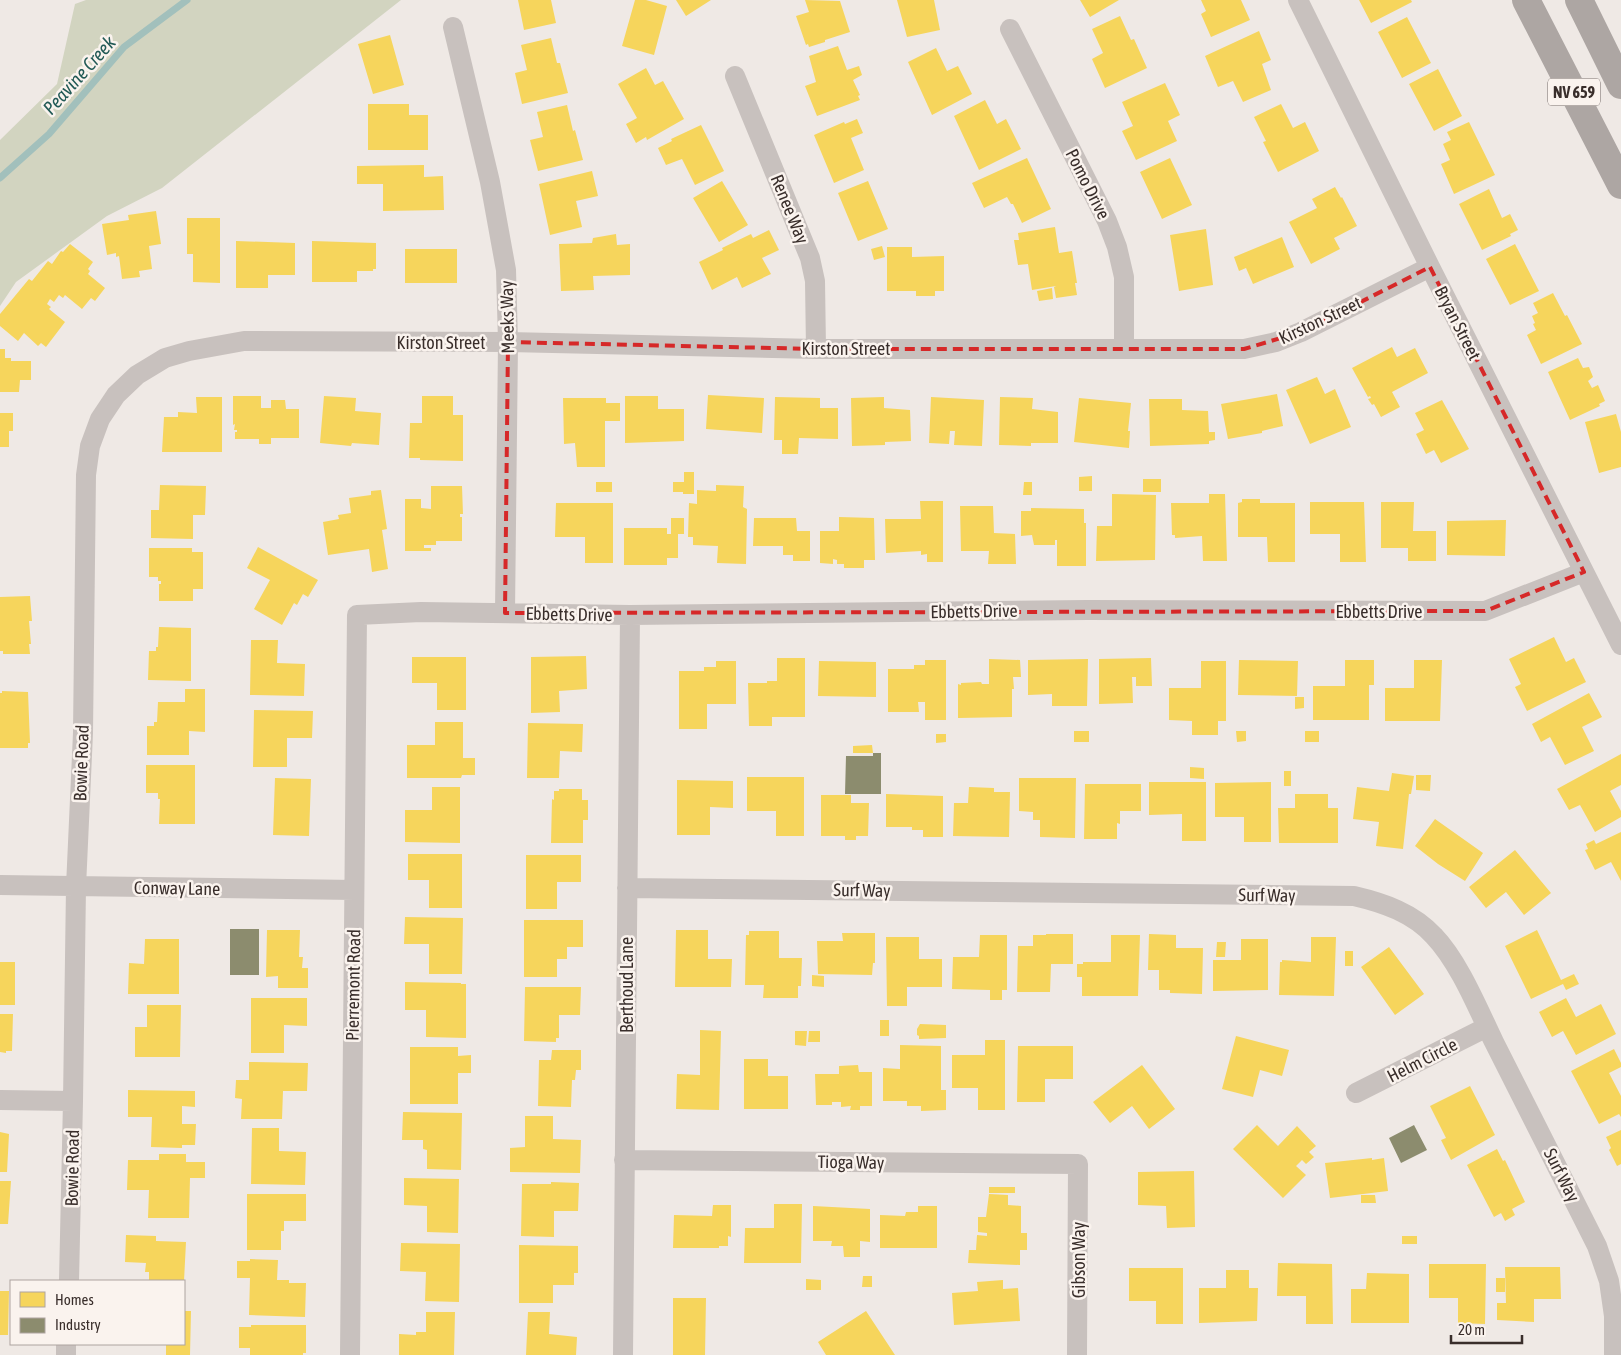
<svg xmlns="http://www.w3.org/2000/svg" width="1621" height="1355" viewBox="0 0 1621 1355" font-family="'Asap Condensed',sans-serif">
  <rect width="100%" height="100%" fill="#efe9e5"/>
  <path fill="#d2d4c0" d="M86 0H401L162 188 107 216 16 282 0 306V140L57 84 75 4Z"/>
  <path fill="#f6d55c" d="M518 0H551L556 23 524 30Z
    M635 0H646L667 6 654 55 622 46Z
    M676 0H711L686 16Z
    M805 0 840 1 850 32 825 40V42L809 47 808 44 806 45 796 16 809 12Z
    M897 0H934L940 30 907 37Z
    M1080 0H1119L1090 17Z
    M1201 0H1241L1250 20 1211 37 1201 14 1206 11Z
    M1359 0H1411L1412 2 1371 23Z
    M1120 16 1131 40 1134 39 1147 68 1105 88 1092 59 1103 53 1092 29Z
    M1407 17 1431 63 1402 78 1378 32Z
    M1259 31 1271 60 1262 64 1271 90 1243 102 1233 81 1218 87 1205 56Z
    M390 35 404 85 373 94 358 44Z
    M551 38 557 63H560L568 93 522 104 515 73 527 70 521 45Z
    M838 46 847 70 859 66 862 75 853 80 860 95 858 96 860 100 817 116 805 86 816 82 809 56Z
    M936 48 947 71 958 66 972 94 932 115 908 62Z
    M646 68 655 85 663 81 684 119 647 140 646 137 636 143 626 124 637 118 618 84Z
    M1438 69 1462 116 1434 131 1409 84Z
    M1165 83 1180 115 1168 121 1177 141 1136 160 1122 131 1133 126 1122 102Z
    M985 100 997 124 1006 119 1021 149 979 170 954 116Z
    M368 104H409V115H428V150H368Z
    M1281 104 1293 128 1305 122 1319 151 1278 172 1263 142 1266 141 1254 117Z
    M567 105 573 131 575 130 583 160 538 171 530 140 543 137 537 112Z
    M857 119 863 133 851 138 864 170 834 183 814 135 844 122 845 124Z
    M1469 122 1495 175 1454 194 1441 164 1450 160 1443 144 1451 140 1447 132Z
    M701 125 724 171 695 185 682 159 666 165 658 148 672 141 671 139Z
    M1027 158 1051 209 1022 223 1013 204H1011L1007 197 984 208 972 183Z
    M1170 158 1192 205 1162 219 1140 172Z
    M424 165V177L443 176 444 210 383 211V184H357V166Z
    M592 171 598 196 576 201 582 227 550 235 539 184Z
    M722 181 748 225 719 242 693 198Z
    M868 181 888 229 858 241 838 193Z
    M1335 187 1341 198 1342 197 1357 226 1334 238 1340 249 1311 264 1289 222 1317 208 1312 199Z
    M1489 189 1502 218 1510 214 1518 230 1510 234 1511 236 1482 250 1459 204Z
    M156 211 161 244 149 246 152 269 139 271 140 277 122 279 119 256 116 257V253L107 255 102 224 129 220 128 215Z
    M187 218H220V283L193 282V254H187Z
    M1055 227 1059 253 1072 251 1077 283H1075L1077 295 1056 298 1054 287 1056 286 1032 290 1028 264 1018 265 1014 240H1019L1018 233Z
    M1206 229 1213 285 1179 291 1170 235Z
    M769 230 779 250 762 258 771 274 742 288 737 277 712 290 699 262 723 250 722 248 751 234 753 238Z
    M616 234 617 245 630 244V275L593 276 594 290 561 291 559 244 592 243 593 238Z
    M1282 237 1294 267 1253 284 1246 268 1239 271 1234 257Z
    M236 241 295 243V275H268V288H236Z
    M312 241 376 243V269H373V271H357V282H312Z
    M70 244 93 262 88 269 90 271 88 274 105 288 95 301 91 298 82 309 65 295 63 298 59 295 54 302 50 299 47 304 51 307 49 309 65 322 46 347 41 343 38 346 24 333 18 341 0 326V314L29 279 32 281 48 261 52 264 61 251 63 252Z
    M1515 244 1539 291 1510 305 1486 259Z
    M882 246 885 257 874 260 871 249Z
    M887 247H912V257L944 256V291H935V296H916V291H887Z
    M405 249H457V283H405Z
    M1052 288 1053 299 1039 301 1037 291Z
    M1553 293 1565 316 1567 315 1582 344 1541 364 1527 335 1536 330 1533 324 1535 323 1532 316 1538 313 1533 303Z
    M1392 347 1397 357 1415 348 1428 373 1392 392 1400 407 1381 417 1374 404 1372 405 1368 399 1371 398 1370 396 1368 397 1352 368Z
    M0 349H5V358H11V361H31V380H20L19 392H0Z
    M1578 358 1583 368 1589 367 1593 377 1588 381 1592 388 1598 385 1605 401 1599 404 1600 406 1570 420 1548 372Z
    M1317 377 1325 394 1335 389 1351 427 1310 444 1286 390Z
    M1277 394 1283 426 1262 431V433L1228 439 1221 404Z
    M708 395 764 398 762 433 706 429Z
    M233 396H261V408H271V400H285L286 409H299V438H271V444H259V439H235V432H237V430H234L235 424 233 425Z
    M324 396 356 398 355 411 381 413 379 445 352 443 351 446 320 443Z
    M422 396H453V415H463V461L420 460V458H409L410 423H422Z
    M625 396H658V409H684V441L625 443Z
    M196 397H222V452H162L164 417H178V412L197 413Z
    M775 397 820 398V408H838V439L799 438 798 454H782V440H774Z
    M884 397V408L910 410 911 441 885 442V445L852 446 851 398Z
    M931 397 984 400 982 446 954 445 955 431H950L949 444 929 443Z
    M1000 397 1033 398 1032 409 1058 412V443H1031V446L999 445Z
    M563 398H606V403H620V421H605V467H577L575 443 564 444Z
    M1079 398 1131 403 1128 431H1130L1129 448 1074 442Z
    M1149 399H1182V410L1208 411 1209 432H1215V440L1209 441V444L1150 446Z
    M1442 400 1469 449 1441 463 1434 450 1426 454 1416 434 1424 430 1415 413Z
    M0 413H13V431H9V447H0Z
    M1616 414 1621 432V467L1599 473 1585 422Z
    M684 472H694V494H683V492H673V482H684Z
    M1092 476V491H1079V477Z
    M1143 479H1161V492H1143Z
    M596 482H612V492H596Z
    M1024 482H1032V495H1023Z
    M160 485 206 486 205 515H193V539L151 538V510H159Z
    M716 485 744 486 743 507 747 509 746 564 717 563 718 546 693 545V537H688L689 503 697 504V490L716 491Z
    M431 486H462L463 514H460V517H462V541H436V545H424V548H431V551H405V499H421V508L431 509Z
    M381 490 387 529 382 530 388 569 372 572 369 549 328 555 323 522 339 519 338 515 351 513 349 498 371 495V491Z
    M1112 494 1156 495 1155 560 1096 561 1097 526H1112Z
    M1209 494H1225L1227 561H1203L1202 536 1175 538V535H1172L1171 503H1209Z
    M1242 499H1260V503H1295V562H1268L1267 537H1238V503L1242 502Z
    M920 501H943V562H927V554L921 555V551L886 553 885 519H921Z
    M1310 502H1364L1366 562H1340V534H1310Z
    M1381 502H1414L1413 531H1436V561H1408V548H1381Z
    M556 503H613V563H585V537H555Z
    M960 506H993L994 533 1015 534 1016 564H988L989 551H961Z
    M1031 508 1084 509V523H1086V566H1057V540H1055V545H1034L1032 535 1021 536V511H1031Z
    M839 517 874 518 875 560H864V568H844V564H837V560L833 559V564L820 563V531H839Z
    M671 518H684V534H678V558H667V565H624V528H667V534H671Z
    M754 518H796L797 531H810V561H793V555H783V546H753Z
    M1506 520 1505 556 1447 555V521Z
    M258 547 318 580 308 597 303 594 297 605 294 603 282 625 254 609 270 580 247 568Z
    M149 548H192V552H203V589H193V601H159V584H161V581H158V577H149Z
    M30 596 32 621H29L31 644H29L30 654H3V651H0V597Z
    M159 627 191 628V681L148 680 149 651H156V647H158Z
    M1554 637 1566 662 1574 658 1586 682 1527 711 1515 687 1521 684 1509 659Z
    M251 640H278L277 663 305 664 304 696 250 695Z
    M586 656 587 689 559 691 560 712 531 713V657Z
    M412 657H466V710H437V683H412Z
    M777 658H805V717H772V726H749L748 683H767V681H777Z
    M1151 658 1152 686H1136V677H1132L1133 703 1099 704V659Z
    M989 659 1020 660 1021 677H1013L1014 689H1012V717L958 718V684L961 685V683L981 682 982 684H989Z
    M1088 659 1087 706H1052V694L1028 695V660Z
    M925 660H946V720H925V702H918L919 712H888V669H914V665H925Z
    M1239 660 1298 661 1297 696 1238 695Z
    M1345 660H1374V685H1369V720H1313V686H1345Z
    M1414 660H1442L1440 721H1385V688H1414Z
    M716 661H736V704H707V729H679V671H704V667H716Z
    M819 661 876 662V697L818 696Z
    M1201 661H1226V721H1218V735H1192V721L1169 720V688H1201Z
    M185 689H205V732L189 731V755H147V726H154V722H157L158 702H185Z
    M2 691 28 692 30 743H28V748H0V693H2Z
    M1589 693 1602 717 1582 727 1594 751 1565 765 1550 737 1541 742 1532 724Z
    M1295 697H1304V708L1295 709Z
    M254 710 313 711 312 738H287V767H253Z
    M435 722H463V758H475V775H462L461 778H407V745H435Z
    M528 723 583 724 582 752 560 751 559 778H527Z
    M1074 731H1089V742H1074Z
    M1236 731H1246V741L1237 742Z
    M1305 731H1319V742H1305Z
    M936 734H946V742L936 743Z
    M872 745 873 753H853V746Z
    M1621 754V785L1610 791 1621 811V817L1595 832 1580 805 1569 810 1557 789Z
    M146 765H195V824H159L160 799H158V793H146Z
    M1190 767 1204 768V779L1190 778Z
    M1284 771H1291V786H1284Z
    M1392 773 1414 776 1411 794H1409L1403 849 1376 846 1379 822 1353 819 1357 787 1389 791Z
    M1416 775H1431L1430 791 1416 790Z
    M747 777H804V836H776V811H747Z
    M275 778 311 779 309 836 273 835Z
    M1019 778H1076L1075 838 1040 837V820H1033V812L1019 811Z
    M677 780 733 781V808L710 807V835H677Z
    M1149 782H1206V841H1182V814L1149 815Z
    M1271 782V842H1244V817H1215V783Z
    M1085 784H1141V811H1120V824L1117 823V839H1084Z
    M432 787H460V843L405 842V810H432Z
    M969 787 994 788V792H1010L1009 837 953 836 954 803H968Z
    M559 789H582V800H588V820H583V843H551L552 799 554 800V791H559Z
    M886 794 943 796V837H923V830H912V827H886Z
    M1295 794H1328V808H1338V843H1279L1278 808H1295Z
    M821 795H851V803H869L868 836H856V840H845V836H821Z
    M1435 819 1483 853 1465 881 1438 864 1415 846Z
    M1621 832V881L1611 862 1595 870 1585 850 1588 849 1586 844 1594 840 1596 844Z
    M1515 850 1551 893 1524 915 1506 892 1486 908 1469 887Z
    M408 854H462V908H429V880H408Z
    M526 855H581V882H557V909H526Z
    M405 917 463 918 462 974H429V944H404Z
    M524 920H583V947H567V959H557V977H524Z
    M267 930H300L299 957H303L302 968H308V988H278V976L266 977Z
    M676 930H708V959H732L731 987H675Z
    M1537 930 1561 980 1574 974 1579 984 1566 990 1563 984 1531 999 1505 946Z
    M749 931H779V958H802L801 986H798V998H763L764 985H745L746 935H749Z
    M842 933H875V963H873L872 975 818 974 817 941H843Z
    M1046 934H1073V964H1051L1050 992H1017L1018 946H1033V935H1046Z
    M1149 934 1176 935V948H1203L1202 994 1170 993V990H1159V970H1148Z
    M980 935H1007V990H1002V1000H990V990L952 989 953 957H979Z
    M1111 935H1140L1138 996H1082V977H1077V964H1083V962H1111Z
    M886 937H919V959H942V987H907V1006H887Z
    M1311 937H1336L1334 996 1279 995 1280 962H1282V960L1311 962Z
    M145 939H179V994H128L129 963 144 964Z
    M1241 939H1268V990L1213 991V960H1241Z
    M1217 942H1226L1225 957H1216Z
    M1389 947 1424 994 1395 1015 1361 967Z
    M1345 951H1353V966H1345Z
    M0 962H15V1005H0Z
    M812 975 824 976V987L812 986Z
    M405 982 461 983V984H466V1038L426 1037V1010H405Z
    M525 987H581L580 1015H559V1038H556V1042L524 1041Z
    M251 998H307V1026L284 1025V1053H251Z
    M1566 998 1576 1017 1601 1004 1616 1034 1576 1055 1563 1031 1552 1037 1539 1012Z
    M147 1005H181L180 1057H135V1027H147Z
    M0 1014H13L12 1051H6V1053L0 1052Z
    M880 1020H889V1036H880Z
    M920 1024 946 1025V1038L919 1039V1036L917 1035V1029Z
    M700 1030 721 1031 719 1110 676 1109 677 1074 700 1075Z
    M795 1031H807L806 1046 795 1045Z
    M809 1031H820V1042H808Z
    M1236 1036 1289 1050 1282 1076 1260 1070 1253 1097 1222 1089Z
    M985 1040H1005V1110H978V1088H952V1055H985Z
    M900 1045 941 1046V1090H946V1110L921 1111V1106H907V1101H883V1068L900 1069Z
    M1018 1046H1073V1079H1045V1102H1017Z
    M410 1047H458V1056L471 1055V1073H458V1104H410Z
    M1614 1049 1621 1063V1067L1609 1073 1621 1096V1117L1619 1114 1599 1124 1571 1071Z
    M552 1050H581V1070H576L575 1080H572L571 1107 538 1106 539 1060H551Z
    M744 1059H768V1076H788V1109H744Z
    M249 1062 308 1063 307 1091H283L282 1119H241L242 1099 235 1098 236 1080H249Z
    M858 1065 859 1072H872V1106H860V1110H850L851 1106 841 1107V1102H832V1105H816L815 1074H839V1066Z
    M1142 1065 1175 1109 1149 1129 1132 1106 1110 1123 1093 1102Z
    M1470 1086 1495 1135 1451 1160 1441 1140 1446 1138 1430 1106Z
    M128 1090 195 1091V1107L182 1106V1124H196L195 1145H182V1148L151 1147 152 1117H128Z
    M403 1112 462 1113 461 1170 427 1169V1150L423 1149V1140H402Z
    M525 1116H553V1139L581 1140 580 1173 510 1172V1148L525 1147Z
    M1257 1125 1278 1146 1297 1126 1316 1146 1309 1152 1314 1157 1306 1164 1302 1160 1296 1166 1306 1175 1283 1198 1233 1149Z
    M252 1128H279V1151L306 1152 305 1185 251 1184Z
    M1621 1130V1164L1617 1166 1609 1150 1611 1148 1606 1137Z
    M0 1132 9 1134 7 1172H0Z
    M1497 1149 1503 1161 1505 1160 1525 1202 1512 1209 1515 1215 1505 1221 1501 1213 1494 1217 1467 1165Z
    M159 1154H186V1162H205V1178H190L189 1218H148L149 1190H127L128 1160H159Z
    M1372 1158V1160L1384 1158 1388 1191 1330 1198 1325 1163Z
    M1194 1171 1195 1227 1167 1228 1166 1206 1138 1205V1172Z
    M404 1178 459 1179 458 1233 427 1232V1206L404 1205Z
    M0 1181H11L8 1224H0Z
    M551 1182 579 1183 578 1211H554V1237L521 1236 522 1184H551Z
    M989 1187H1015V1193H989Z
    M247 1194H306V1221H284V1231H281V1250H247Z
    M989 1194 1008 1195V1205L1021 1206V1233H1027V1250H1020V1265L968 1263 969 1250H976L977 1235 987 1236V1233L978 1232V1217H986Z
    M1361 1195H1375L1376 1203H1361Z
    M774 1204H802L801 1263H744L745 1228H774Z
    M713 1205H731V1237L728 1236V1246H719V1248H673L674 1215 712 1216Z
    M813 1206 870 1209V1242L860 1241V1257H844L843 1246H831L832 1241H813Z
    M918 1206H937V1248H880V1215L905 1216 906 1212H918Z
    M126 1235 156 1236V1241L186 1242 184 1281H149V1272H145L146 1263 125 1262Z
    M1402 1236H1417V1244H1402Z
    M401 1243 460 1244 459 1302 425 1301 426 1272 400 1271Z
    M519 1245 578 1246V1273H574V1285H553V1303H519Z
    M250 1259 278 1260 277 1280H289V1283H306L305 1317 249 1315 250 1278H237V1261H250Z
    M1278 1263 1332 1264 1333 1324H1306V1296H1277Z
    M1429 1264H1486L1485 1324 1458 1323V1298H1429Z
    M1505 1267H1560L1561 1299H1534V1322L1497 1320V1303H1506Z
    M1129 1268H1183V1324H1156V1301H1129Z
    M1226 1270H1249V1288H1258L1257 1321 1199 1323V1288H1226Z
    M1367 1273 1409 1274V1323H1351V1289H1366Z
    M863 1276H872V1287H862Z
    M1496 1278H1505V1292H1496Z
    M806 1279 821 1280V1290H806Z
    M1003 1280V1289L1018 1288 1020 1321 954 1325 952 1293 978 1291 977 1282Z
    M0 1291H9L8 1335H0Z
    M673 1298H706L705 1355H673Z
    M184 1311H191L190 1355H166V1344H184Z
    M866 1311 895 1355H826L818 1342Z
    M426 1312H455L454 1355H399V1334L416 1335V1332H426Z
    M528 1312H550L549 1334 577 1337 576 1355H526Z
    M251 1325H306V1353H303V1355H250V1348H239V1327H251Z"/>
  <path fill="#8c8c6e" d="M873 753H881V794H845L846 756H873Z
    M230 929H259V975H230Z
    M1414 1125 1427 1150 1401 1163 1389 1138Z"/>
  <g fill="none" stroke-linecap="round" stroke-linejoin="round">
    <path stroke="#a2c0bc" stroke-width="7" d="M0 178 49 134 124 47 187 0"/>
    <path stroke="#c8c1be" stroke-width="20" d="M1298 0 1430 267 1621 645
      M453 27 490 182 506 270 508 342 505 613
      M1010 29 1107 221 1117 247 1124 277V349
      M735 76 810 258 815 281 816 349
      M0 885 354 890
      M627 888 1354 896C1384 903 1413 913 1434 936 1459 962 1478 1009 1494 1042 1529 1110 1563 1178 1597 1246L1609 1281 1614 1316V1355
      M1356 1093 1487 1027
      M0 1100 73 1101
      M624 1160 1078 1164 1077 1355
      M69 1281 73 1101 76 887 83 733 86 475 90 446 100 419 116 395 137 375 165 358 189 351 244 341 508 342 816 349H1244L1276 342 1301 332 1430 267
      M66 1355V1344
      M350 1355 357 615 421 612 630 615 1087 610 1485 611 1584 572
      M623 1355 630 615"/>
    <path stroke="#ada6a3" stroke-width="28" d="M1526 0 1621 185
      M1579 0 1621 85"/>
  </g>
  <path fill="none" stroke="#d62828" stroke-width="4" stroke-dasharray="10 6" stroke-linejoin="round" d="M1430 267 1584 572 1485 611 505 613 508 342 816 349H1244L1301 332Z"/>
  <g text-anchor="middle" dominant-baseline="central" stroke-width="5" stroke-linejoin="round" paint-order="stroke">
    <rect fill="#faf3ee" stroke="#736966" stroke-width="1" x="1548" y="78.5" width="52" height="27" rx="4"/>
    <g font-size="16" font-weight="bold" fill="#392e2b">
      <text x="1574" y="92">NV 659</text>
    </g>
    <g font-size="18" fill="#392e2b" stroke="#faf3ee">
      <text transform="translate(1088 184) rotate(63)">Pomo Drive</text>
      <text transform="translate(790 209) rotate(68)">Renee Way</text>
      <text transform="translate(507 317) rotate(-91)">Meeks Way</text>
      <text transform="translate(1320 320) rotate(-25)">Kirston Street</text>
      <text transform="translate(1458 323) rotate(63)">Bryan Street</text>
      <text x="441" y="342">Kirston Street</text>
      <text x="846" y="348">Kirston Street</text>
      <text transform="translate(974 611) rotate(-1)">Ebbetts Drive</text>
      <text x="1379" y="611">Ebbetts Drive</text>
      <text transform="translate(569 614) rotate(1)">Ebbetts Drive</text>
      <text transform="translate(81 763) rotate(-88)">Bowie Road</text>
      <text transform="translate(177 888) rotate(1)">Conway Lane</text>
      <text transform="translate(862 890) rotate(1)">Surf Way</text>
      <text transform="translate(1267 895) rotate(1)">Surf Way</text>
      <text transform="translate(353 985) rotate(-89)">Pierremont Road</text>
      <text transform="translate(626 985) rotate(-90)">Berthoud Lane</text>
      <text transform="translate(1422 1060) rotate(-27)">Helm Circle</text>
      <text transform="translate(851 1162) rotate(1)">Tioga Way</text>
      <text transform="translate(72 1168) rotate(-89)">Bowie Road</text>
      <text transform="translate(1562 1175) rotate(63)">Surf Way</text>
      <text transform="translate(1078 1260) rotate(-90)">Gibson Way</text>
    </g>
    <g font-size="19" font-style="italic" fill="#225a56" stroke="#faf3ee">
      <text transform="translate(79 75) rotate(-48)">Peavine Creek</text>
    </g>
  </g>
  <rect x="10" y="1280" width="175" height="65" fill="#faf3ee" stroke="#ada4a0"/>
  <rect x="20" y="1292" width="25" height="15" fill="#f6d55c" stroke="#ada4a0"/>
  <text x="55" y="1305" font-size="15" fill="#392e2b">Homes</text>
  <rect x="20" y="1318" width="25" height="15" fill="#8c8c6e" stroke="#ada4a0"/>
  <text x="55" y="1330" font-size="15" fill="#392e2b">Industry</text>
  <path d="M1451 1335v8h71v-8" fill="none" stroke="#392e2b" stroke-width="2.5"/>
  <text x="1458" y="1335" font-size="15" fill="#392e2b" stroke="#faf3ee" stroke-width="4" paint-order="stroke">20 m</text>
</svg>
